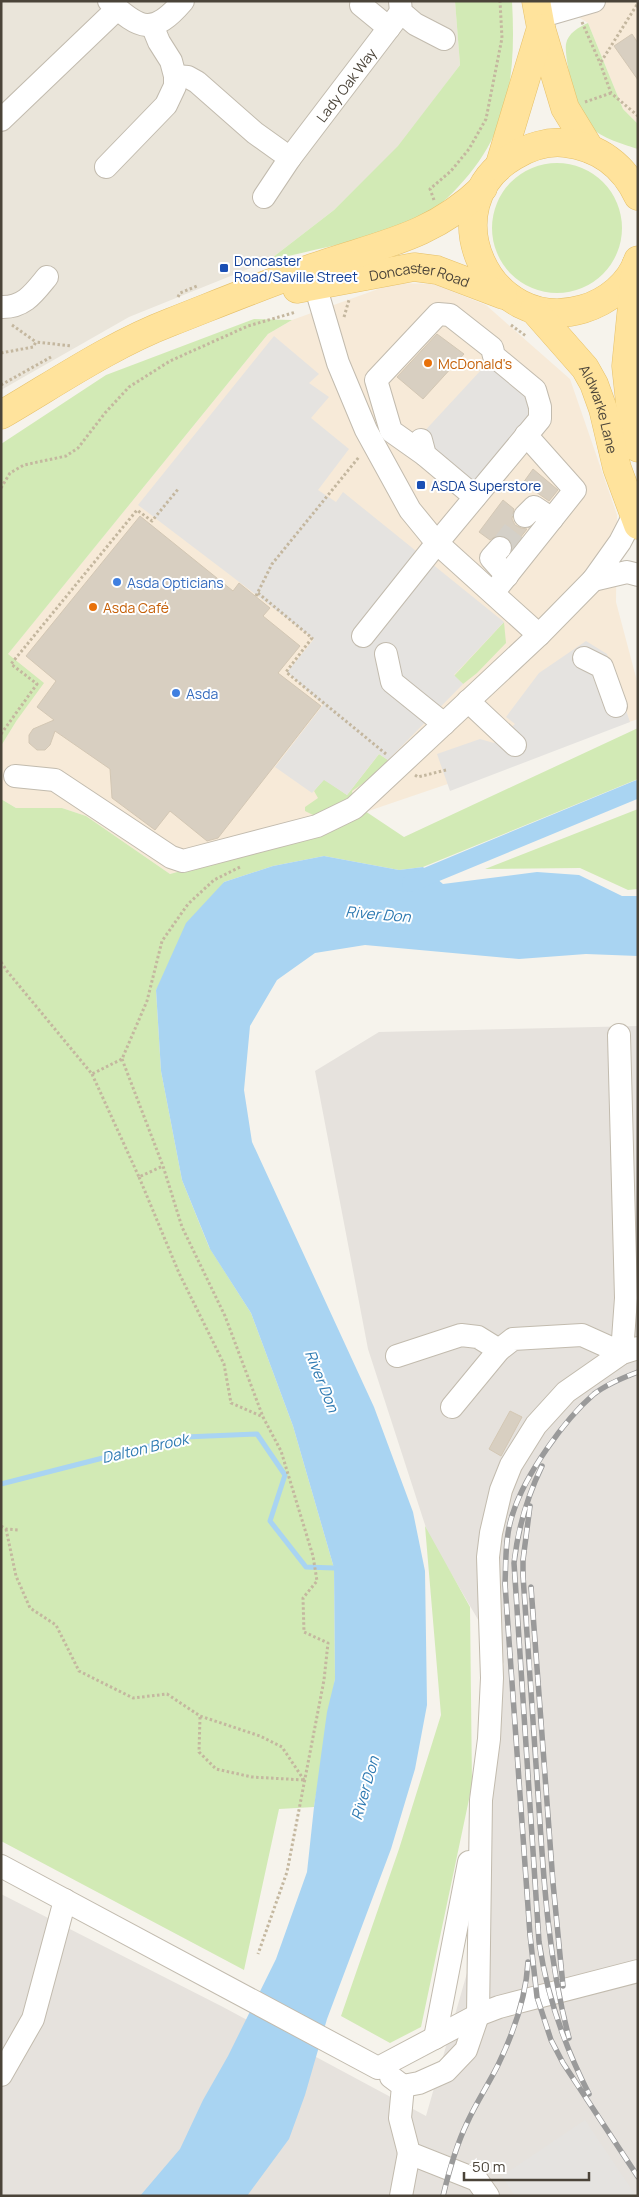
<svg xmlns="http://www.w3.org/2000/svg" width="639" height="2197" viewBox="0 0 639 2197" font-family="Manrope,sans-serif">
  <rect width="100%" height="100%" fill="#f6f3ec"/>
  <path fill="#eae5da" d="M1 1H455L460 65 399 146 334 210 268 261 129 317 1 390Z"/>
  <path fill="#f7ead8" d="M556 1H638V124L623 109 588 23 557 4Z
    M395 283 434 284 486 305 570 379 617 515 616 602 638 685V719L239 855 170 874 86 816 62 808H16L1 799V746L17 720 7 655 268 334 292 320Z"/>
  <path fill="#e6e2dd" d="M638 1026V2196H1V1894L223 2007 426 2116 467 1973 504 1664 428 1534 368 1349 315 1071 379 1032Z"/>
  <path fill="#d2eab5" d="M455 1H512C516 74 510 132 458 187 447 199 435 210 420 218 413 223 404 225 396 228 354 243 310 250 268 261L334 210 398 146 460 65Z
    M588 23 623 109 638 124V149C620 143 599 138 586 122 577 110 564 59 566 44 568 33 579 27 588 23Z
    M492 228a65 65 0 1 1 130 0a65 65 0 1 1-130 0Z
    M254 319 292 320 268 334 8 654 44 683 17 720 1 746V444L106 375Z
    M504 622 506 643 477 673 463 684 454 676Z
    M638 728V779L423 867 399 870 324 856 273 866 224 882 156 990 161 1071 182 1180 209 1247 251 1313 293 1426 334 1568 335 1679 314 1807 279 1809 244 1970 1 1841V799L16 808H62L86 816 170 874 239 855 365 811 404 837Z
    M379 754 388 760 371 778 352 791 353 796 315 816 305 811V807L318 798 314 791 324 779 347 795Z
    M638 809V889L628 890 580 868 485 869Z
    M425 1526 470 1607 472 1785 421 2027 390 2043 341 2016 399 1849 441 1715Z"/>
  <path fill="#e5e3e0" d="M274 336 319 374 309 383 329 397 311 418 349 449 318 490 336 502 343 492 504 622 454 675 463 684 388 760 379 754 347 795 324 780 312 793 275 767 323 705 287 672 314 639 138 505Z
    M494 356 540 407 475 497 420 436Z
    M586 641 607 654 630 722 450 791 437 754 480 739 494 743 515 724 506 717 539 673Z
    M585 2120 636 2196H515L502 2176Z"/>
  <path fill="#a9d4f2" d="M324 856 399 870 423 867 443 884 537 872 579 875 622 896H638V956L586 954 519 959 365 945 315 953 277 980 250 1026 244 1090 252 1142 374 1407 413 1512 425 1571 427 1705 415 1769 391 1849 327 2019 305 2095 289 2139 247 2196H140L180 2149 203 2100 228 2056 276 1959 307 1872 314 1807 327 1712 335 1679 334 1568 293 1426 251 1313 210 1249 182 1180 161 1071 156 990 186 923 224 882 273 866Z"/>
  <g fill="none" stroke-linecap="round" stroke-linejoin="round">
    <path stroke="#a9d4f2" stroke-width="5" d="M1 1484 185 1437 257 1434 285 1475 270 1521 306 1567 334 1568"/>
    <path stroke="#a9d4f2" stroke-width="18" d="M411 883 638 789"/>
  </g>
  <path fill="#d8cfc1" stroke="#d3c7b4" d="M632 34 638 43V80L614 46Z
    M437 334 464 354 423 399 397 377Z
    M533 469 558 490 549 501 523 483Z
    M503 500 514 509 512 519 515 525 521 528 527 529 513 547 509 539 503 535 496 536 490 540 479 532Z
    M140 516 233 591 239 583 270 608 263 616 300 646 278 673 321 706 218 838 207 841 170 811 155 830 112 798 110 769 55 731 50 745 45 750H37L29 743V735L33 729 54 720 37 707 56 681 26 656Z
    M510 1411 522 1417 501 1456 489 1449Z"/>
  <g fill="none" stroke-linecap="round" stroke-linejoin="round">
    <path stroke="#d4d0c8" stroke-width="22" stroke-dasharray="22 11" stroke-linecap="butt" d="M500 548 525 516"/>
    <g stroke="#c2bbae" stroke-width="24">
      <g id="minor">
        <path d="M109 1C140 30 153 36 183 1"/>
        <path d="M400 1 401 12 415 24 444 39"/>
        <path d="M361 5 389 28"/>
        <path d="M539 17 594 1"/>
        <path d="M175 76 188 77 197 82 255 133 290 158"/>
        <path d="M1 120 117 9"/>
        <path d="M106 167 166 105 175 86V76L171 61 159 42 152 25"/>
        <path id="s1" d="M264 197 290 158 401 12"/>
        <path d="M315 285 338 363 366 430 410 510 437 543 539 635"/>
        <path d="M1 307C24 308 34 293 47 277"/>
        <path d="M421 440 425 455 475 497"/>
        <path d="M634 515 620 542 593 580 627 572 638 575"/>
        <path d="M525 516 534 507 552 519"/>
        <path d="M500 548 491 558 507 576"/>
        <path d="M493 593 575 490 526 435"/>
        <path d="M363 636 437 543 540 419V407L535 390 494 356 492 348 450 315 438 314 376 380 391 431 425 455"/>
        <path d="M386 654 392 682 444 724"/>
        <path d="M584 658 602 667 616 706"/>
        <path d="M468 701 515 745"/>
        <path d="M15 776 55 780 171 857 183 861 317 826 354 808 539 635 593 580"/>
        <path d="M397 1356 461 1335 478 1337 499 1350"/>
        <path d="M452 1407 499 1350 513 1339 582 1335 622 1353 626 1298 619 1035"/>
        <path d="M1 1866 378 2068 478 2015 499 2007 638 1971"/>
        <path d="M435 2038 469 1862"/>
        <path d="M1 2075 33 2019 65 1900"/>
        <path d="M391 2077 403 2086 400 2118 409 2153 477 2180 488 2196"/>
        <path d="M403 2086 419 2083 446 2071 466 2050 478 2015 481 1800 489 1739 492 1678 488 1557 491 1533 501 1490 511 1465 536 1425 566 1392 622 1353 638 1348"/>
        <path d="M401 2196 409 2153"/>
      </g>
    </g>
    <g stroke="#e6c16a" stroke-width="29">
      <g id="major">
        <path d="M536 1 541 28 565 108 590 149"/>
        <path d="M499 167 541 28"/>
        <path d="M638 196C624 166 599 147 565 143 548 141 529 147 514 156 429 205 488 337 583 309 607 302 630 284 638 260"/>
        <path d="M636 265 626 366 633 431 638 448"/>
        <path id="s2" d="M297 289 414 267 437 270 503 295"/>
        <path id="s3" d="M534 310 585 368 594 384 603 409 617 468 638 525"/>
        <path d="M1 415C56 383 111 345 171 322 217 304 263 285 309 269 375 245 429 240 483 188"/>
      </g>
    </g>
    <path stroke="#c4b79f" stroke-width="3" stroke-dasharray="2.5 2.5" stroke-linecap="butt" d="M582 22 600 63 611 93 638 116
      M601 62 638 3
      M585 102 611 93
      M434 200 430 189 451 171 469 149 486 119 502 38 500 1
      M178 297 180 293 197 286
      M344 317 349 300
      M12 325 36 342
      M511 325 526 336
      M1 353 33 347 36 342 72 346
      M1 385 51 357
      M1 488 10 473 24 465 66 456 78 448 105 413 129 387 170 361 248 326 296 312
      M258 593 312 638 286 672 386 754
      M256 596 272 564 359 457
      M1 734 37 684 11 664 137 510 152 521 179 488
      M415 775 418 777 446 770
      M1 962 7 971 92 1074 122 1059 147 1001 162 941 188 904 214 880 240 867
      M122 1059 163 1166 182 1227 225 1316 263 1417 281 1451 313 1556 317 1581 303 1598 304 1632 328 1643 324 1680 287 1872 258 1954
      M92 1074 139 1177 163 1166
      M139 1177 179 1273 224 1364 231 1403 263 1417
      M1 1526 6 1529 18 1530
      M6 1529 16 1576 30 1608 56 1625 79 1671 133 1698 167 1694 200 1716 260 1736 282 1747 304 1780
      M200 1717 199 1752 216 1769 252 1777 304 1780"/>
    <use href="#minor" stroke="#fff" stroke-width="22"/>
    <use href="#major" stroke="#ffe39c" stroke-width="28"/>
    <g stroke="#9a9a9a" stroke-width="5.5">
      <path id="rail" d="M638 1372C622 1378 607 1384 594 1394 564 1420 525 1475 513 1513 505 1535 506 1561 505 1584L530 1935 537 1997 551 2040 563 2063 638 2177
        M542 1466C527 1497 518 1528 514 1563L539 1942C547 1996 564 2045 589 2094
        M530 1506 523 1560V1576C529 1654 534 1731 539 1808 544 1886 549 1962 569 2038
        M531 1587 553 1883 563 1986
        M443 2196C449 2171 456 2146 467 2123 476 2103 488 2085 498 2065 513 2034 526 1997 528 1962"/>
    </g>
    <use href="#rail" stroke="#fff" stroke-width="4" stroke-dasharray="11" stroke-linecap="butt"/>
  </g>
  <g fill="#1a4fb4" stroke="#fff" stroke-width="2">
    <rect x="219" y="263" width="10" height="10" rx="2.5"/>
    <rect x="416" y="480" width="10" height="10" rx="2.5"/>
  </g>
  <g fill="#e8710a" stroke="#fff" stroke-width="2">
    <circle cx="428" cy="363" r="5"/>
    <circle cx="93" cy="607" r="5"/>
  </g>
  <g fill="#3f7fe0" stroke="#fff" stroke-width="2">
    <circle cx="117" cy="582" r="5"/>
    <circle cx="176" cy="693" r="5"/>
  </g>
  <g text-anchor="middle" dominant-baseline="central" stroke-width="4" stroke-linejoin="round" paint-order="stroke">
    <g font-size="14" fill="#4b4439" stroke="#fff">
      <text stroke="none"><textPath href="#s1" startOffset="139">Lady Oak Way</textPath></text>
      <text stroke="none"><textPath href="#s2" startOffset="125">Doncaster Road</textPath></text>
      <text stroke="none"><textPath href="#s3" startOffset="121">Aldwarke Lane</textPath></text>
    </g>
    <g font-size="14" fill="#164399" stroke="#fff" text-anchor="start">
      <text x="234" y="260">Doncaster<tspan x="234" dy="16">Road/Saville Street</tspan></text>
      <text x="431" y="485">ASDA Superstore</text>
    </g>
    <g font-size="14" fill="#c56008" stroke="#fff" text-anchor="start">
      <text x="438" y="363">McDonald's</text>
      <text x="103" y="607">Asda Café</text>
    </g>
    <g font-size="14" fill="#366cbe" stroke="#fff" text-anchor="start">
      <text x="127" y="582">Asda Opticians</text>
      <text x="186" y="693">Asda</text>
    </g>
    <g font-size="15" font-style="italic" fill="#2e7ab2" stroke="#fff">
      <text transform="translate(378 914) rotate(5)">River Don</text>
      <text transform="translate(322 1381) rotate(68)">River Don</text>
      <text transform="translate(145 1448) rotate(-13)">Dalton Brook</text>
      <text transform="translate(365 1788) rotate(-74)">River Don</text>
    </g>
  </g>
  <rect width="639" height="2197" fill="none" stroke="#4b4439" stroke-width="5"/>
  <path d="M464 2172v8h125v-8" fill="none" stroke="#4b4439" stroke-width="2.5"/>
  <text x="472" y="2172" font-size="15" fill="#4b4439" stroke="#ffffff" stroke-width="4" paint-order="stroke">50 m</text>
</svg>
